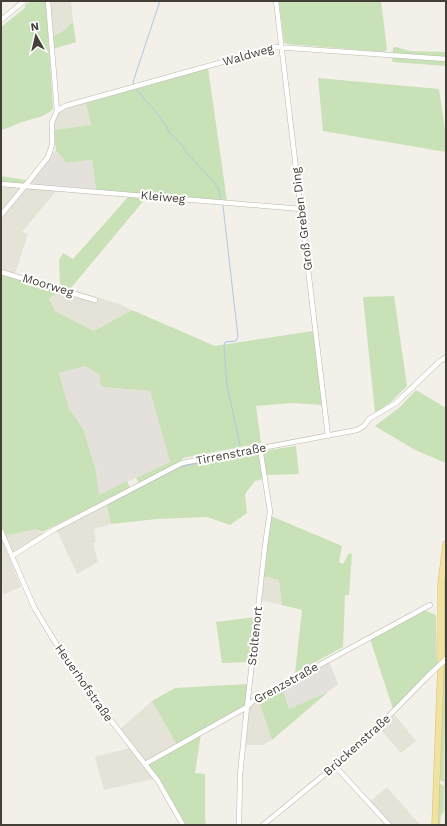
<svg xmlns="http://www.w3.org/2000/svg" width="447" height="826" viewBox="0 0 447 826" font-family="'Work Sans',sans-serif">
  <rect width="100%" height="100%" fill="#f2f0e8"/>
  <path fill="#e5e2d7" d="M49 1H71L73 22 71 23 67 28 61 33 52 37Z
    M86 103 91 125 54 130 53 123 56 114 64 109Z
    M1 186 20 187 21 189 1 212Z
    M27 188 56 191 22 232 28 234 14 276 1 272V219Z
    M70 289 119 304 132 310 94 331 55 311 49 298 61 291Z
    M107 505 111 524 94 529 96 542 93 543 98 562 77 574 57 531Z
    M36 529 43 534 14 552H12L5 536Z
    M2 540 21 587 4 594 1 587Z
    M263 576 279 580 282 605 261 600Z
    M258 699 272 740 262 745H244L249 707Z
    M152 701 177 745 146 762 120 729Z
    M394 714 416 741 401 753 380 729Z
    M446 715V825H444L445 814 443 806Z
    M129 748 153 779 104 790 95 757Z
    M387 787 420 825H391L369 802Z"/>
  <path fill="#e4e1dc" d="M56 151 64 159 65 163 92 160 96 190 33 185 31 182 53 152Z
    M85 366 100 375 103 387 150 391 170 462 99 495 96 470 83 429 69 408 59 373Z
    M329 662 338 684 328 692 289 709 282 686Z"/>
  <path fill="#c9e1b6" d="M31 1H46L53 109C44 118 33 118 22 122 14 125 9 128 1 130V27L25 8V5Z
    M279 1H381L387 49 385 52 287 44 284 42Z
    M73 22 76 42 53 49 52 37C60 33 66 30 71 23Z
    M396 47 410 51 446 52V66L393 62 392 60 393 48Z
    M208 68 227 201 96 190 92 160 65 163 64 159 56 151 54 130 91 125 86 103Z
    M318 78 439 89 446 136V152L323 131Z
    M1 176 26 180 22 184 1 182Z
    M128 197 146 198 70 289 60 286 59 260 63 253 73 259Z
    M1 272 61 291 49 298 55 311 94 331 132 310 215 346 313 331 323 405 292 403 256 406 261 443 183 458 181 462 139 483 136 478 170 462 150 391 103 387 100 382V375L85 366 59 373 69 408 83 429 96 470 99 495 127 481 130 488 42 532 36 529 5 536 1 526Z
    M394 296 407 386 391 402 375 413 363 297Z
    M416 390 446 408V463L415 450 375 426 399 408Z
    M296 446 299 474 267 475 263 451Z
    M259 450 263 479 255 481 245 494 247 513 230 525 207 517 157 519 111 524 107 505 182 465Z
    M271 516 342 546 339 562 343 564 349 553 352 554 349 595H345L343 647 295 673 302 610 282 605 279 580 263 576Z
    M446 566V654L444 655V584Z
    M424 610 436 615 437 665 393 709 370 639Z
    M256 617 251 662 222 663 216 622Z
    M446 663 444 782 440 780 443 665Z
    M248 684 246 707 177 745 152 701 175 688Z
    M282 686 289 709 328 692 272 740 258 699Z
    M201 734 195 773 205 774V818L206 825H186L148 764Z
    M439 783 444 786 443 806 444 811 441 816 440 825H437Z"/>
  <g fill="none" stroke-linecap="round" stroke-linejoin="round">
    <path stroke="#acc9e7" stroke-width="1" d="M134 85 133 82 160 1
      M137 90 160 117 171 134 182 145 187 153 213 181 218 188 221 198
      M223 206 238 337 236 341 225 342 224 346 227 385 240 445
      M108 504 180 467 242 454"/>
    <g stroke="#bcb8ac" stroke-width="5.5">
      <path id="minor" d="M276 1 328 436
        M1 20 24 1
        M57 111 65 106 276 47 446 59
        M1 184 301 209
        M1 215 25 186 48 157 52 145V122L57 111 48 1
        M1 272 95 300
        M1 531 34 607 55 642 106 714 158 781 183 825
        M12 556 55 529 182 463 357 430 364 426 369 419 396 403 440 361 446 357
        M145 764 247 707 253 701 430 605
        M335 766 389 825
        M239 825 240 775 247 707 265 546 270 511 260 448
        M263 825 335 766 380 725 428 676"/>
    </g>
    <g stroke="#d5c073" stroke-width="7">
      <path id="major" d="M435 825 441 664V584L446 544"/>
    </g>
    <use href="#minor" stroke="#fff" stroke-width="4.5"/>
    <use href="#major" stroke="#f2e2a1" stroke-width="6"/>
    <g stroke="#bcb8ac" stroke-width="5.5" stroke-linecap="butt">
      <path id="minor-bridge" d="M428 676 446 659"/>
    </g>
    <use href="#minor-bridge" stroke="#fff" stroke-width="4.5"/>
  </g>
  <g text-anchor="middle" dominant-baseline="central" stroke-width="4" stroke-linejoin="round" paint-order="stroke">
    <g font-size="12" fill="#444038" stroke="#fff">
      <text transform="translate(248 55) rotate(-16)">Waldweg</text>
      <text transform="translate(163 197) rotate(5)">Kleiweg</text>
      <text transform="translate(302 219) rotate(-97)">Groß Greben Ding</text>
      <text transform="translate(48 285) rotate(17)">Moorweg</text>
      <text transform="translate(231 454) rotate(-11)">Tirrenstraße</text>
      <text transform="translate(255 636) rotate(-84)">Stoltenort</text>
      <text transform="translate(84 683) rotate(55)">Heuerhofstraße</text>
      <text transform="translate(286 683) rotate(-29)">Grenzstraße</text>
      <text transform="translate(357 745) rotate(-42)">Brückenstraße</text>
    </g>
  </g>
  <rect width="447" height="826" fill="none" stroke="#444038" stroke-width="4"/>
  <g transform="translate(36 36) rotate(352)" stroke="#ffffff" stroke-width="3" paint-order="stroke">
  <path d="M0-3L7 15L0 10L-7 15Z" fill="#444038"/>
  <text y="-6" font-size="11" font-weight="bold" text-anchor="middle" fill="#444038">N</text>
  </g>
</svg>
